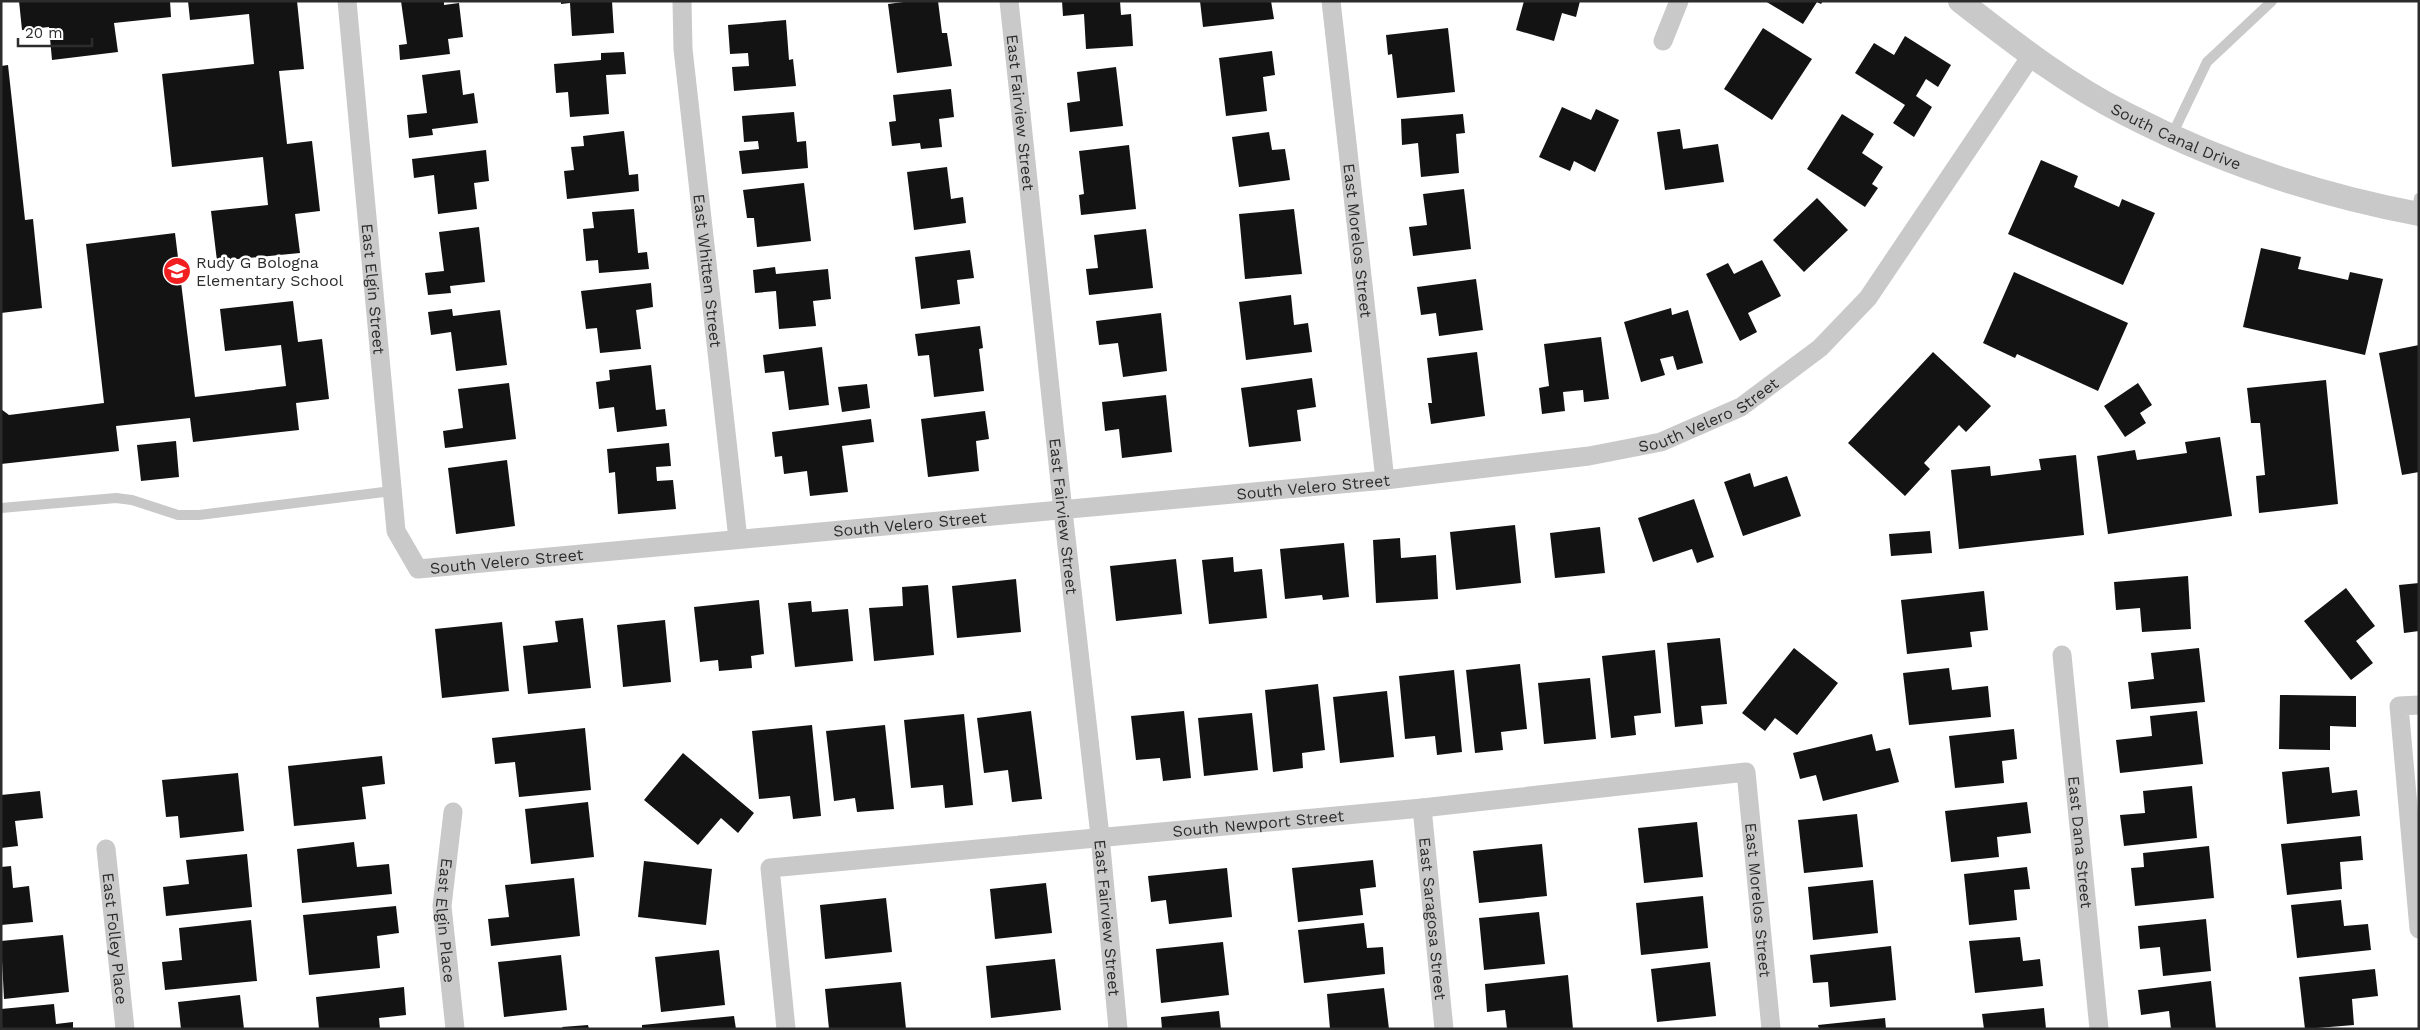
<svg xmlns="http://www.w3.org/2000/svg" width="2420" height="1030" viewBox="0 0 2420 1030" font-family="'Work Sans',sans-serif">
  <rect width="100%" height="100%" fill="#fff"/>
  <path fill="#131313" d="M19 1H170L171 17 114 23 118 52 52 60 49 27 22 30Z
    M188 1H297L304 69 279 71 287 144 312 141 320 211 295 214 300 253 217 261 211 211 268 205 263 157 172 167 162 74 254 64 249 14 190 20Z
    M401 1H444V5L459 3 463 37 448 39 450 54 400 60 399 45 407 44Z
    M561 1H612L614 33 572 36 570 3 561 4Z
    M911 1H938L942 33H947L952 66 897 73 888 4Z
    M1062 1H1120L1121 15 1131 14 1133 46 1086 49 1084 14 1063 16Z
    M1200 1H1271L1274 19 1203 27Z
    M1524 1H1580L1576 17 1562 13 1554 41 1516 30Z
    M1765 1H1823L1821 4 1817 2 1803 24Z
    M786 20 789 60 793 59 796 86 734 91 732 67 749 66 748 53 730 54 728 25Z
    M1448 28 1455 92 1397 98 1392 54 1388 55 1386 35Z
    M1763 28 1812 59 1772 120 1724 89Z
    M1905 36 1951 65 1938 87 1926 79 1916 96 1932 107 1914 137 1893 123 1905 105 1855 73 1874 43 1894 55Z
    M1272 51 1275 75 1263 77 1267 111 1226 116 1219 58Z
    M624 52 626 74 606 75 609 114 570 117 568 92 556 93 554 64 601 60V53Z
    M8 65 25 220 33 219 42 308 1 313V66Z
    M1116 67 1123 126 1070 132 1067 103 1080 101 1077 72Z
    M460 70 463 95 474 93 478 123 432 129 433 135 409 138 407 115 427 113 422 75Z
    M951 89 954 117 939 119 942 147 921 149 920 143 892 146 889 122 896 121 893 95Z
    M1562 107 1591 120 1596 109 1619 120 1595 172 1574 161 1570 171 1539 157Z
    M794 112 797 142 806 141 808 168 742 174 739 151 759 149 758 141 744 142 742 116Z
    M1463 114 1465 133 1456 134 1459 173 1421 177 1418 143 1402 145 1401 119Z
    M1842 114 1874 134 1862 153 1883 167 1872 184 1878 188 1865 207 1807 169Z
    M1680 129 1683 149 1718 144 1724 182 1665 190 1657 132Z
    M624 131 629 175 638 174 639 191 567 199 564 171 574 170 571 147 584 146 583 136Z
    M1269 132 1272 150 1285 149 1290 180 1239 187 1232 137Z
    M1129 145 1136 209 1081 215 1079 195 1084 194 1079 151Z
    M486 150 489 181 474 183 477 209 438 214 434 175 414 178 412 159Z
    M2041 160 2078 176 2074 187 2119 207 2122 199 2155 213 2123 285 2008 234Z
    M947 167 951 199 963 197 966 223 914 230 907 172Z
    M804 183 811 241 757 247 754 218H747L743 190Z
    M1464 189 1471 249 1413 256 1409 227 1427 225 1423 194Z
    M1817 198 1848 230 1804 272 1773 240Z
    M634 209 638 253 647 252 649 269 599 273 598 260 586 261 583 229 594 228 592 212Z
    M1294 209 1302 274 1245 279 1239 214Z
    M479 227 485 282 450 286 451 293 428 295 425 273 444 271 439 232Z
    M1146 229 1153 288 1089 295 1086 269 1098 268 1094 235Z
    M175 233 195 397 286 386 281 345 225 351 220 309 293 301 298 342 322 339 329 399 296 403 299 430 193 442 190 418 116 426 119 451 1 464V409L9 415 104 403 86 244Z
    M2261 248 2301 257 2298 269 2348 280 2350 272 2383 279 2365 355 2243 327Z
    M970 250 974 278 957 280 960 304 921 309 915 257Z
    M1762 260 1781 296 1748 313 1757 332 1740 341 1706 274 1728 263 1734 274Z
    M775 267 776 274 828 269 831 299 813 301 816 326 779 329 776 291 755 293 753 270Z
    M2014 272 2128 323 2098 391 2017 354 2015 358 1983 343Z
    M1476 279 1483 330 1439 336 1436 313 1421 315 1417 287Z
    M651 283 653 307 636 310 641 349 600 353 597 328 586 329 581 291Z
    M1291 295 1294 325 1308 323 1312 352 1246 360 1239 302Z
    M1671 308 1672 315 1688 310 1703 363 1677 370 1673 356 1660 359 1665 375 1641 382 1624 322Z
    M452 309 453 316 500 310 507 365 456 371 451 332 431 335 428 312Z
    M1161 313 1167 371 1123 377 1118 343 1099 345 1096 321Z
    M980 326 983 348 979 349 984 391 934 397 929 355 918 356 915 334Z
    M1601 337 1609 399 1584 402 1583 390 1563 392 1565 411 1542 414 1539 388 1549 386 1544 344Z
    M2419 345V472L2402 475 2379 353Z
    M822 347 829 405 789 410 784 371 765 373 763 355Z
    M1477 352 1485 416 1431 424 1428 403H1432L1427 358Z
    M1933 352 1991 406 1966 432 1959 425 1924 463 1930 469 1905 496 1848 443Z
    M651 365 656 410 665 409 667 426 617 432 614 407 599 409 596 382 610 380 609 370Z
    M1312 378 1316 407 1297 410 1301 441 1249 447 1241 388Z
    M2326 380 2338 504 2259 513 2256 476 2265 475 2260 423H2251L2247 388Z
    M509 383 516 439 445 448 443 431 463 428 458 389Z
    M2138 383 2152 405 2140 413 2146 423 2125 437 2104 406Z
    M867 384 870 408 842 412 838 387Z
    M1166 395 1172 452 1122 458 1119 429 1105 431 1102 402Z
    M985 411 989 439 976 441 979 471 928 477 921 419Z
    M871 419 874 442 842 446 848 492 810 496 807 471 784 474 782 456 775 457 772 432Z
    M2220 437 2232 516 2108 534 2097 456 2135 450 2137 460 2187 453 2185 442Z
    M176 441 179 477 141 481 137 445Z
    M669 443 671 466 656 467 657 481 673 480 676 509 618 514 615 472 609 473 607 449Z
    M2076 455 2084 535 1959 549 1951 470 1990 466 1991 476 2041 470 2039 459Z
    M507 460 515 526 456 534 448 468Z
    M1750 473 1754 487 1787 476 1801 516 1743 536 1724 482Z
    M1694 499 1714 557 1697 563 1692 549 1653 562 1638 518Z
    M1515 525 1521 583 1456 590 1450 532Z
    M1600 527 1605 573 1555 578 1550 533Z
    M1930 531 1932 553 1891 556 1889 534Z
    M1400 538 1401 558 1436 555 1438 599 1376 603 1373 540Z
    M1344 543 1349 597 1323 600 1322 595 1285 599 1280 549Z
    M1233 557 1234 572 1262 569 1267 618 1209 624 1202 560Z
    M1176 559 1182 614 1116 621 1110 566Z
    M2188 576 2191 629 2142 632 2140 608 2116 610 2114 582Z
    M1016 579 1021 632 957 638 952 586Z
    M2419 583V631L2404 633 2399 585Z
    M928 585 934 655 874 661 869 608 903 606 902 587Z
    M2346 588 2375 626 2356 641 2373 663 2351 680 2304 621Z
    M1984 591 1988 630 1970 632 1972 647 1907 654 1901 600Z
    M759 600 764 654 751 656 752 668 719 671 718 660 700 662 694 607Z
    M811 601 812 612 848 609 853 661 795 667 788 603Z
    M583 618 591 688 528 694 523 646 558 642 555 621Z
    M665 620 671 682 623 687 617 625Z
    M502 622 509 691 442 698 435 629Z
    M1720 638 1727 704 1701 706 1703 724 1675 727 1667 643Z
    M1794 648 1838 683 1797 735 1775 718 1765 731 1742 713Z
    M2199 648 2205 702 2131 709 2128 682 2154 679 2151 653Z
    M1655 650 1661 713 1634 716 1636 735 1611 738 1602 656Z
    M1520 664 1527 729 1501 732 1503 750 1475 753 1466 670Z
    M1949 668 1952 690 1988 686 1991 717 1909 725 1903 673Z
    M1454 670 1462 752 1437 755 1435 736 1405 739 1399 676Z
    M1590 678 1596 739 1544 744 1538 683Z
    M1318 684 1325 750 1302 753 1303 768 1273 772 1265 690Z
    M1387 691 1394 757 1340 763 1333 697Z
    M2280 695 2356 696V727L2330 726V750L2279 749Z
    M1031 711 1042 799 1012 802 1008 770 984 773 977 718Z
    M1184 711 1191 778 1163 781 1160 758 1136 760 1131 716Z
    M2197 711 2203 764 2120 773 2116 740 2152 736 2150 716Z
    M1252 713 1258 770 1204 776 1198 718Z
    M964 714 973 805 945 808 943 785 911 788 904 720Z
    M812 725 821 816 793 819 790 796 759 799 752 731Z
    M885 725 894 809 857 812 855 798 834 801 826 731Z
    M585 728 591 790 519 797 515 762 495 764 492 738Z
    M2014 729 2017 759 2002 761 2004 783 1955 788 1949 736Z
    M1872 734 1876 751 1890 748 1899 782 1823 801 1816 775 1800 779 1793 753Z
    M683 753 754 813 738 833 721 818 698 845 644 800Z
    M382 756 385 784 362 787 366 819 294 826 288 766Z
    M2329 767 2332 793 2357 790 2360 816 2287 824 2282 772Z
    M238 773 244 831 180 838 178 816 166 817 162 780Z
    M2192 786 2197 838 2124 846 2120 815 2145 813 2143 791Z
    M40 791 43 818 15 821 18 846 1 848V795Z
    M588 802 594 857 531 864 525 809Z
    M2027 802 2031 833 1997 837 1999 857 1951 862 1945 811Z
    M1857 814 1863 867 1804 873 1798 820Z
    M1697 822 1703 877 1644 883 1638 828Z
    M2361 836 2363 860 2340 862 2342 889 2287 895 2281 844Z
    M354 842 357 867 389 864 392 894 302 903 297 849Z
    M1542 844 1547 896 1479 903 1473 851Z
    M2209 846 2214 898 2135 906 2131 868 2144 867 2143 853Z
    M247 854 252 907 166 916 163 887 189 884 186 860Z
    M1373 860 1376 887 1360 889 1363 915 1298 922 1292 868Z
    M644 861 712 869 706 925 638 917Z
    M11 866 13 888 29 886 33 922 1 925V867Z
    M2027 867 2030 889 2014 890 2017 920 1969 925 1964 874Z
    M1227 868 1232 917 1169 924 1166 900 1151 902 1148 876Z
    M574 878 580 936 491 946 488 919 509 917 505 885Z
    M1873 880 1878 933 1813 940 1808 887Z
    M1046 883 1052 933 995 939 990 889Z
    M1703 896 1708 948 1641 955 1636 903Z
    M886 898 892 952 825 959 820 905Z
    M2341 900 2344 926 2368 924 2371 950 2297 958 2291 905Z
    M396 906 399 933 377 936 380 968 309 975 303 915Z
    M1539 912 1545 964 1484 970 1479 918Z
    M2206 919 2211 971 2163 976 2160 947 2140 949 2138 926Z
    M251 920 257 981 165 990 162 962 182 960 179 928Z
    M1364 923 1367 948 1383 947 1385 974 1304 983 1298 930Z
    M63 935 69 992 4 999 1 941Z
    M2020 937 2023 961 2040 959 2043 986 1975 993 1969 941Z
    M1223 942 1229 995 1161 1003 1156 949Z
    M1891 946 1896 1000 1830 1007 1828 982 1813 983 1810 955Z
    M719 950 725 1005 661 1012 655 957Z
    M561 955 567 1010 504 1017 498 962Z
    M1055 959 1061 1010 991 1018 986 966Z
    M1710 962 1716 1016 1657 1022 1651 969Z
    M2375 969 2378 996 2352 999 2354 1025 2305 1029 2299 977Z
    M1568 975 1573 1029H1507L1505 1010 1487 1012 1485 984Z
    M2211 981 2216 1029H2171L2169 1011 2141 1015 2138 990Z
    M901 982 906 1029H829L825 989Z
    M404 987 406 1015 379 1018 380 1029H319L316 997Z
    M1384 988 1389 1029H1330L1327 994Z
    M240 995 244 1029H181L178 1002Z
    M54 1004 56 1024 73 1022V1029H1V1009Z
    M2044 1008 2046 1029H1984L1982 1014Z
    M1219 1011 1221 1029H1162L1161 1017Z
    M734 1016 736 1029H642V1025Z
    M1885 1018 1886 1029H1819L1818 1025Z
    M588 1025 589 1029H563L562 1027Z"/>
  <g fill="none" stroke-linecap="round" stroke-linejoin="round">
    <path stroke="#c9c9c9" stroke-width="10" d="M2172 135 2207 62 2272 1
      M2416 213 2419 198
      M1 508 116 498 132 500 178 515H199L392 491"/>
    <g stroke="#c9c9c9" stroke-width="19">
      <path id="s1" d="M347 1 396 531 418 569 1385 480 1589 456 1661 442 1741 407 1820 348 1868 298 2031 56"/>
      <path id="s2" d="M682 1 683 49 738 539"/>
      <path id="s3" d="M1009 1 1063 511 1100 836 1118 1029"/>
      <path id="s4" d="M1331 1 1385 480"/>
      <path d="M1663 41 1679 1"/>
      <path id="s5" d="M2062 655 2099 1029"/>
      <path d="M2419 705 2399 706 2419 929"/>
      <path id="s6" d="M1422 808 1444 1029"/>
      <path id="s7" d="M453 812 442 906 455 1029"/>
      <path id="s8" d="M106 849 125 1029"/>
      <path id="s9" d="M786 1029 770 868 1422 808 1746 772 1771 1029"/>
    </g>
    <path stroke="#c9c9c9" stroke-width="24" id="s10" d="M1960 1C2013 42 2066 84 2126 114 2217 161 2318 195 2419 214"/>
  </g>
  <defs>
    <g id="school-disc" transform="scale(1.4375)"><circle r="9.5" fill="#f21f20" stroke="#fff"/><path d="M0-5L7-2L0 1L-7-2ZM-4 1L0 2.5L4 1V4Q0 6-4 4Z" fill="#fff"/></g>
  </defs>
  <g fill-rule="evenodd">
    <use href="#school-disc" x="177" y="271"/>
  </g>
  <g text-anchor="middle" dominant-baseline="central" stroke-width="5" stroke-linejoin="round" paint-order="stroke">
    <g font-size="16" fill="#2c2c2c" stroke="#fff">
      <text stroke="none"><textPath href="#s3" startOffset="112">East Fairview Street</textPath></text>
      <text stroke="none"><textPath href="#s10" startOffset="256">South Canal Drive</textPath></text>
      <text stroke="none"><textPath href="#s4" startOffset="241">East Morelos Street</textPath></text>
      <text stroke="none"><textPath href="#s2" startOffset="271">East Whitten Street</textPath></text>
      <text stroke="none"><textPath href="#s1" startOffset="289">East Elgin Street</textPath></text>
      <text stroke="none"><textPath href="#s1" startOffset="1880">South Velero Street</textPath></text>
      <text stroke="none"><textPath href="#s1" startOffset="1475">South Velero Street</textPath></text>
      <text stroke="none"><textPath href="#s3" startOffset="518">East Fairview Street</textPath></text>
      <text stroke="none"><textPath href="#s1" startOffset="1070">South Velero Street</textPath></text>
      <text stroke="none"><textPath href="#s1" startOffset="665">South Velero Street</textPath></text>
      <text stroke="none"><textPath href="#s9" startOffset="652">South Newport Street</textPath></text>
      <text stroke="none"><textPath href="#s5" startOffset="188">East Dana Street</textPath></text>
      <text stroke="none"><textPath href="#s9" startOffset="1271">East Morelos Street</textPath></text>
      <text stroke="none"><textPath href="#s3" startOffset="922">East Fairview Street</textPath></text>
      <text stroke="none"><textPath href="#s6" startOffset="111">East Saragosa Street</textPath></text>
      <text stroke="none"><textPath href="#s7" startOffset="109">East Elgin Place</textPath></text>
      <text stroke="none"><textPath href="#s8" startOffset="90">East Folley Place</textPath></text>
    </g>
    <g font-size="16" fill="#2c2c2c" stroke="#fff" text-anchor="start">
      <text x="196" y="262">Rudy G Bologna<tspan x="196" dy="18">Elementary School</tspan></text>
    </g>
  </g>
  <rect width="2420" height="1030" fill="none" stroke="#2c2c2c" stroke-width="5"/>
  <path d="M18 38v8h74v-8" fill="none" stroke="#2c2c2c" stroke-width="2.5"/>
  <text x="25" y="38" font-size="15" fill="#2c2c2c" stroke="#ffffff" stroke-width="4" paint-order="stroke">20 m</text>
</svg>
